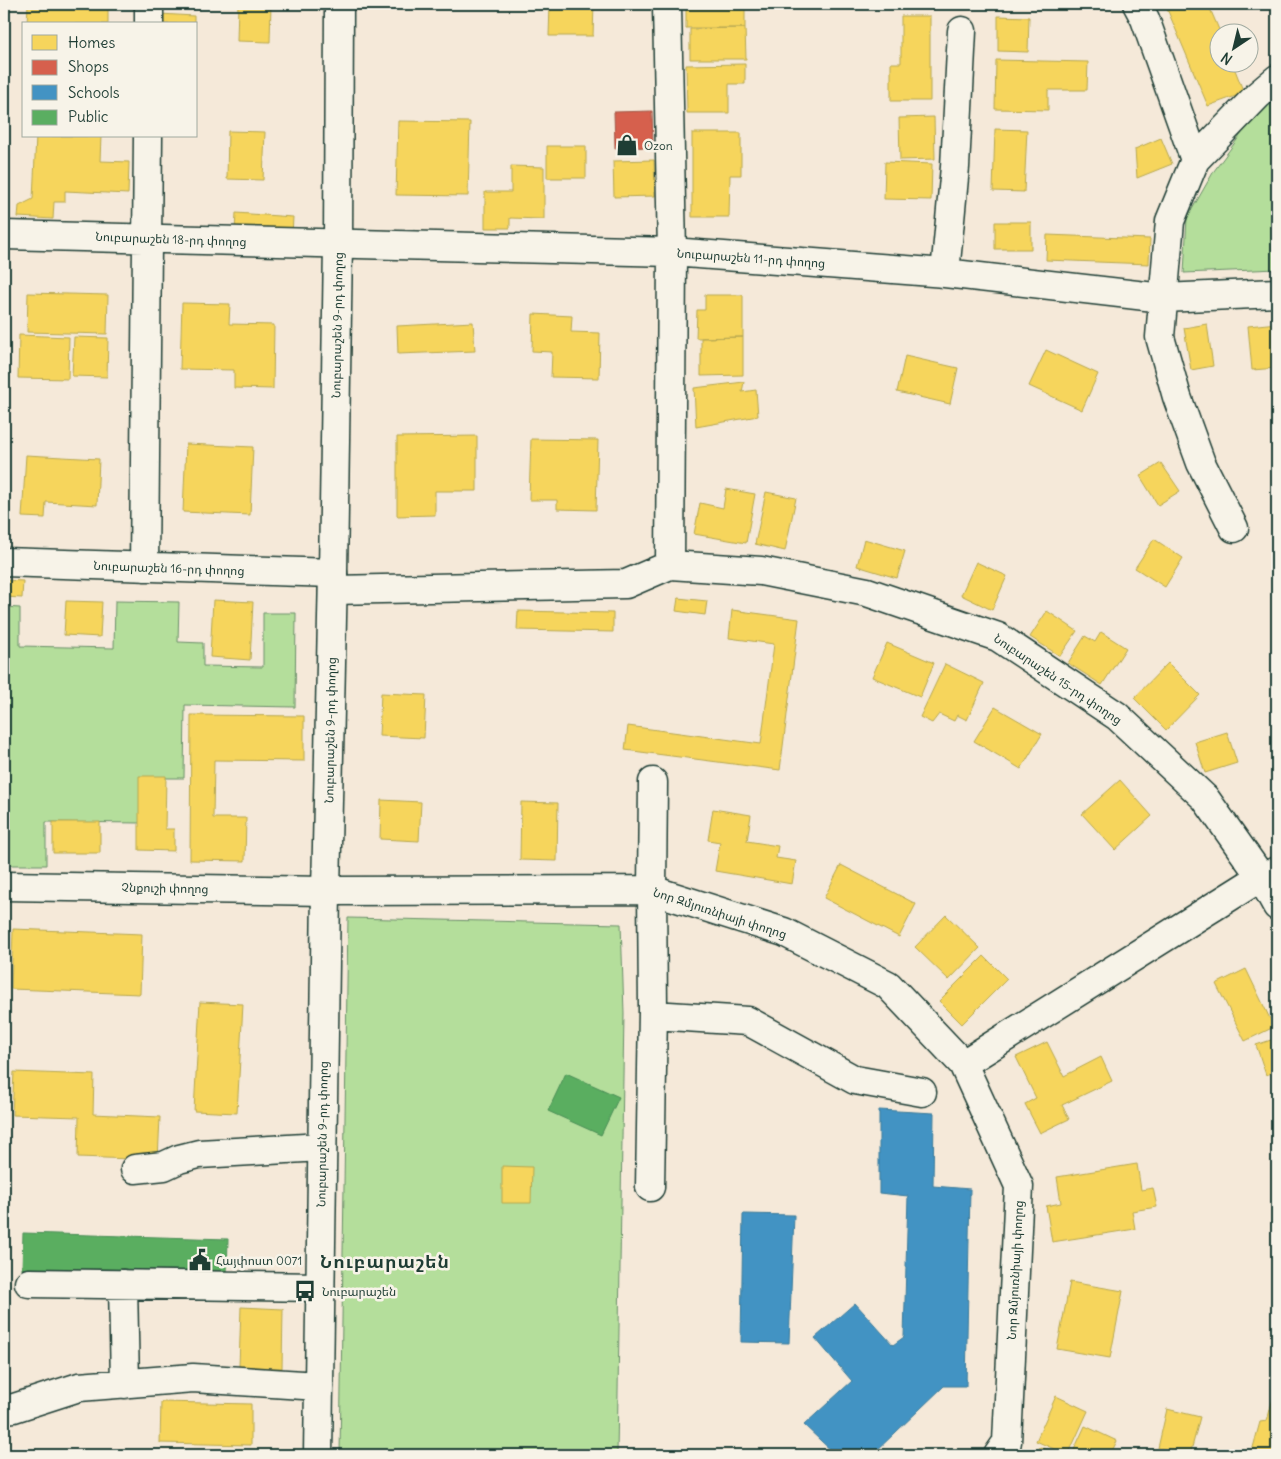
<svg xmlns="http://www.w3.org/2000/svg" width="1281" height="1459" viewBox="0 0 1281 1459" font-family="Delius,'Noto Sans Armenian',sans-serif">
  <rect width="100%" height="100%" fill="#f5e9d9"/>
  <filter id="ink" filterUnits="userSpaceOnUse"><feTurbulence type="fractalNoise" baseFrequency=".02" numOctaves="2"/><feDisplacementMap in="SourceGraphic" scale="10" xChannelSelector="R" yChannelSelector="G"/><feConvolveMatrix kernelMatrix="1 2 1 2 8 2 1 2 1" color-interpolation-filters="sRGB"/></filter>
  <g filter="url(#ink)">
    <path fill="#b4de9b" stroke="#6a8e68" d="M1277 98V269L1184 273 1187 218 1214 171 1259 110Z
      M115 601 179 602 178 642 203 643V666L263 667V613H296L295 707 185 705 184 778H141V823L46 822V865H4V607L20 608V646L114 648Z
      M348 918 621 924 624 1013 617 1455H340Z"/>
    <path fill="#f6d55c" stroke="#b6a750" d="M28 4H108V24H27Z
      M238 4H271L270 42 237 41Z
      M550 4H594L593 36H549Z
      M686 4H745V28H686Z
      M1165 4H1208L1220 32 1218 62H1232L1244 93 1208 106Z
      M160 14 194 16V24H159Z
      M901 16H930V101H891V63H901Z
      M998 16 1029 17 1028 52 998 51Z
      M745 28 746 59H690V29Z
      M996 60 1088 62 1087 90H1048V110L995 109Z
      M745 64V84H729V113H687L686 65Z
      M934 117 935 159 900 160 899 118Z
      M398 121 470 122 468 196 396 195Z
      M995 129 1027 130 1024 192 993 191Z
      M228 131 265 132 263 180 227 179Z
      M692 133H741V175H730L729 217H692Z
      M36 136H101L100 161 129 162 128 194 65 191V202H54L53 219 18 217 19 206 33 199Z
      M1161 138 1172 164 1137 178 1135 149Z
      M547 146H586V178H547Z
      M654 160 655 196 614 197 613 161Z
      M885 162 932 164 931 200 884 199Z
      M511 166 544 167V219L510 218V228H485V192H511Z
      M236 213 293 217 292 235 235 231Z
      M995 222H1031V249H995Z
      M1047 235 1150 239 1149 264 1046 260Z
      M28 293 108 295 107 334 27 332Z
      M705 295H743V337L696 338 697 310H705Z
      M182 303 230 304 229 324 274 325 273 389 234 388V370L180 369Z
      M533 314 572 316 571 332 600 333 599 378 551 377 552 352 532 351Z
      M473 322 475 351 398 354 397 326Z
      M1277 323V368L1252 370 1248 326Z
      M1207 324 1213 366 1191 370 1184 328Z
      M19 335 69 337 68 379 18 378Z
      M74 337 108 338 107 377 72 376Z
      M743 337V375L701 376V338Z
      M1046 350 1098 374 1082 410 1029 386Z
      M905 356 958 368 950 404 897 392Z
      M744 382 742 392 756 390 758 416 696 427 694 388Z
      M477 436V491H435V515L397 516V437Z
      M531 439 598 440 596 510 557 509V500H529Z
      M186 444 253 447 250 515 183 512Z
      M26 455 99 459 97 505 46 502 45 518 22 517Z
      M1161 463 1180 491 1158 505 1140 476Z
      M726 489 755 494 746 543 694 534 700 503 723 508Z
      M766 492 796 498 785 551 755 544Z
      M864 539 905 551 897 578 857 566Z
      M1154 539 1183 558 1165 587 1135 568Z
      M976 562 1007 576 992 610 961 595Z
      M4 580 23 581 22 598 4 597Z
      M678 598 707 601 705 615 676 611Z
      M213 600 253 602 250 660 210 657Z
      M66 601 102 602 100 637 64 635Z
      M732 610 799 619 780 770 625 750 628 726 761 744 774 644 729 638Z
      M518 611 613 613V632L517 630Z
      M1047 611 1077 631 1060 656 1030 637Z
      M1101 632 1126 648 1102 685 1068 663 1085 636 1095 642Z
      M887 643 934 663 920 697 872 677Z
      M1168 663 1200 695 1166 730 1134 698Z
      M945 664 984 683 967 720 957 715 954 721 939 714 932 723 920 717Z
      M381 693 426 695 424 738 379 736Z
      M995 707 1042 734 1021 769 974 741Z
      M191 715 304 716V761L214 760 213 818H246L245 861 190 860Z
      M1227 732 1237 763 1205 773 1195 742Z
      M139 776H166L165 829H174V851L139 850Z
      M1120 780 1152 816 1115 850 1082 814Z
      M381 800 421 802 419 841 380 839Z
      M521 802 558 803 557 861 520 860Z
      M713 809 751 815 747 841 778 846 776 858 796 861 792 884 715 871 720 842 708 840Z
      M53 822H100V853H53Z
      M841 865 916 904 899 937 824 898Z
      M946 915 980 948 949 980 915 947Z
      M13 929 142 934 140 994 11 989Z
      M984 956 1007 979 962 1024 939 1001Z
      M1246 969 1274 1027 1245 1041 1216 984Z
      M200 1002 243 1004 237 1113 194 1111Z
      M1277 1038V1071L1266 1075 1256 1045Z
      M1047 1042 1064 1076 1101 1057 1112 1081 1062 1105 1069 1119 1040 1133 1025 1104 1036 1098 1016 1057Z
      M14 1072 94 1075 93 1114 160 1117 158 1160 78 1157 79 1117 12 1115Z
      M1137 1164 1141 1190 1153 1188 1157 1207 1132 1211 1135 1229 1052 1242 1046 1206 1061 1203 1057 1177Z
      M502 1166 532 1167 531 1203H502Z
      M1070 1282 1123 1291 1110 1358 1057 1349Z
      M241 1307 283 1309 282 1368 239 1367Z
      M1277 1383V1455H1251L1260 1422 1267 1421Z
      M1056 1396 1088 1411 1068 1455 1036 1441Z
      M161 1402 251 1404V1445L160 1443Z
      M1167 1409 1200 1417 1190 1455 1158 1448Z
      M1085 1426 1117 1441 1110 1455H1081L1073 1452Z
      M1040 1447 1062 1455H1037Z"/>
    <path fill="#d6604d" stroke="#9f5646" d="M652 111 653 147 615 148 614 112Z"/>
    <path fill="#4393c3" stroke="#387998" d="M879 1110 934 1113 933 1186 970 1189 966 1386H944L872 1455H836L804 1425 852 1381 815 1338 855 1303 893 1345 904 1337 908 1196 879 1193Z
      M743 1214 794 1215 789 1343 741 1342Z"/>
    <path fill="#5aae61" stroke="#488c54" d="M566 1073 619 1097 601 1135 548 1111Z
      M23 1233 228 1239 227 1275 22 1269Z"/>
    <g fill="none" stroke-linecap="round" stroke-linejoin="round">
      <g stroke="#1f3d34" stroke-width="31">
        <path id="minor" d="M1137 4 1145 19 1195 160
          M667 6 672 252 670 565
          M149 24V4
          M4 235 672 252 945 273 1163 298 1277 293
          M945 273 955 167 962 31
          M1234 528 1201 463 1177 397 1160 337 1170 221 1195 160 1258 95 1277 79
          M4 562 333 573
          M144 567 148 136
          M333 590 626 584 670 565 761 571 867 592 998 637 1117 716 1205 798 1261 877 1277 906
          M4 886 326 891 652 890 784 932 888 985 963 1064 1019 1186 1007 1442 998 1455
          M653 1015 748 1021 855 1080 922 1092
          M963 1064 1261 877 1277 871
          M135 1169 164 1166 179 1159 199 1154 322 1147
          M650 1187 653 1010 652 890 653 782
          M29 1283 320 1287
          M123 1284 125 1384
          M4 1409 14 1408 79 1387 193 1378 319 1386"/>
      </g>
      <g stroke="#1f3d34" stroke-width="31">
        <path id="major" d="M318 1455 326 891 333 573 338 244 339 4"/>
      </g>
      <use href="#minor" stroke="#f7f3e8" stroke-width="28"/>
      <use href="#major" stroke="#f7f3e8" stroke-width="28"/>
    </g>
  </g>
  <defs>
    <g id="shop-bare" transform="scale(1.725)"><path d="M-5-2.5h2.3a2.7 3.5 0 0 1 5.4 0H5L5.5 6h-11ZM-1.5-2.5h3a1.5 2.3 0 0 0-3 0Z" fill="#1f3d34" stroke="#f7f3e8" stroke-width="2.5" paint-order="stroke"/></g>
    <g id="civic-bare" transform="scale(1.725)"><path d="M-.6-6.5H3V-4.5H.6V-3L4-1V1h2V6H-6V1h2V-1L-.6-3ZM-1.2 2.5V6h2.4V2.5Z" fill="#1f3d34" stroke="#f7f3e8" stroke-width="2.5" paint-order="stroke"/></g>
    <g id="bus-bare" transform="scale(1.725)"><path d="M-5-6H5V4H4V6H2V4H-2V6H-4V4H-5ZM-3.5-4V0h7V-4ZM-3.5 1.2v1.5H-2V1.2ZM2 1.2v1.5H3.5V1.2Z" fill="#1f3d34" stroke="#f7f3e8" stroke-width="2.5" paint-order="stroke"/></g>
  </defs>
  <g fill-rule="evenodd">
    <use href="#shop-bare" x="627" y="145"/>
    <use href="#civic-bare" x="200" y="1260"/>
    <use href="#bus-bare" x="305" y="1291"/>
  </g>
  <g text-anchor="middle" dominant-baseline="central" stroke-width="5" stroke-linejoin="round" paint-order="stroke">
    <g font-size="12" fill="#1f3d34" stroke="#f7f3e8" text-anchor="start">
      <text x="644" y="145">Ozon</text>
      <text x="216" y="1260">Հայփոստ 0071</text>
      <text x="322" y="1291">Նուբարաշեն</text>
    </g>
    <g font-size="12" fill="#1f3d34" stroke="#f7f3e8">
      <text transform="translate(171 239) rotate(2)">Նուբարաշեն 18-րդ փողոց</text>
      <text transform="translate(751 258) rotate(4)">Նուբարաշեն 11-րդ փողոց</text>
      <text transform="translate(337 325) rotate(-89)">Նուբարաշեն 9-րդ փողոց</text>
      <text transform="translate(169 568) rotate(2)">Նուբարաշեն 16-րդ փողոց</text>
      <text transform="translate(1058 679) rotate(34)">Նուբարաշեն 15-րդ փողոց</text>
      <text transform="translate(330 730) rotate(-89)">Նուբարաշեն 9-րդ փողոց</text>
      <text transform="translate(165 888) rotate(1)">Չնքուշի փողոց</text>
      <text transform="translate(720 913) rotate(18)">Նոր Զմյուռնիայի փողոց</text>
      <text transform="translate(322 1134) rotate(-89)">Նուբարաշեն 9-րդ փողոց</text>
      <text transform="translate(1015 1270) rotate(-87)">Նոր Զմյուռնիայի փողոց</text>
    </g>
    <g font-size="18" font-weight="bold" letter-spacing="1" fill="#1f3d34" stroke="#f7f3e8">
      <text x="385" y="1261">Նուբարաշեն</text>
    </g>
  </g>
  <rect width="1281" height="1459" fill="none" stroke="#f7f3e8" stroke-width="20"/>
  <rect x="10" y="10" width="1261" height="1439" fill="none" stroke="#1f3d34" stroke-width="2" filter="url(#ink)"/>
  <rect x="22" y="22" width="175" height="115" fill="#f7f3e8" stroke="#a1aaa0"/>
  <rect x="32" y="35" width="25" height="15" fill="#f6d55c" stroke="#a1aaa0"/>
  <text x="68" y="48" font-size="15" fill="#1f3d34">Homes</text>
  <rect x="32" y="60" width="25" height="15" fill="#d6604d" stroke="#a1aaa0"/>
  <text x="68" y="72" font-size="15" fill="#1f3d34">Shops</text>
  <rect x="32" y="85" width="25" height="15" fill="#4393c3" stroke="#a1aaa0"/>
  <text x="68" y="98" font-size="15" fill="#1f3d34">Schools</text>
  <rect x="32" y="110" width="25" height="15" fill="#5aae61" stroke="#a1aaa0"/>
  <text x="68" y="122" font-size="15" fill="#1f3d34">Public</text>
  <g transform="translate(1234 48) rotate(215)"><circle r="24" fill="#f7f3e8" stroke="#a1aaa0"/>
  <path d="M0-4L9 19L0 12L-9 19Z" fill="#1f3d34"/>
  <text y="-8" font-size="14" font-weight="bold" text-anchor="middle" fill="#1f3d34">N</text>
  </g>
</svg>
